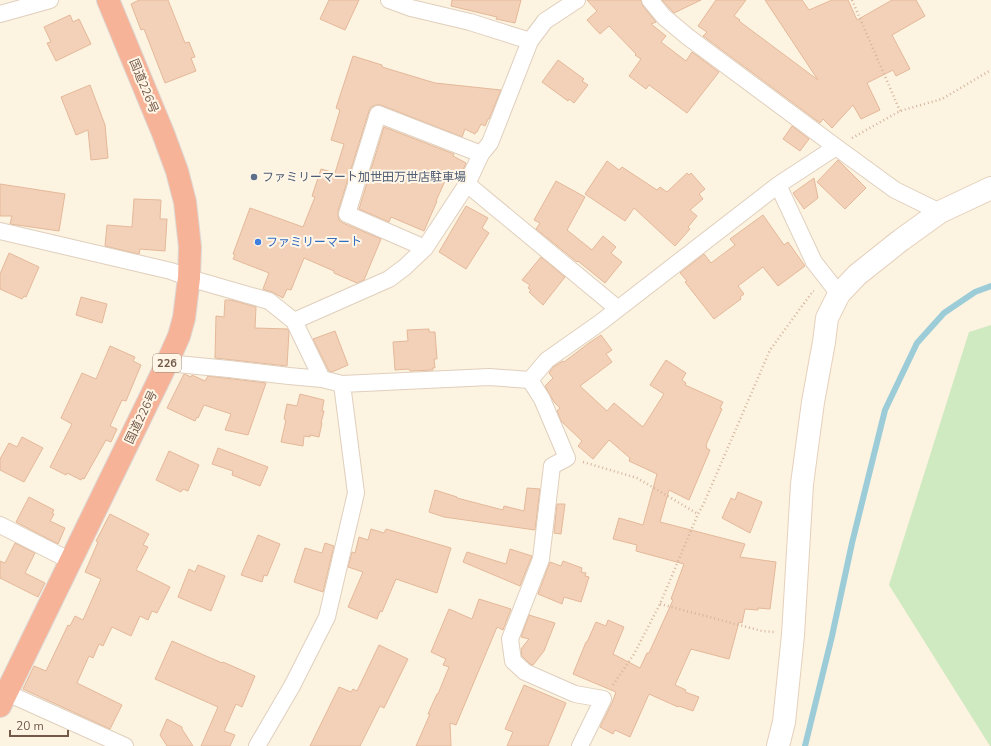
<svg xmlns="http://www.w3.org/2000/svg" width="991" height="746" viewBox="0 0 991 746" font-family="'Nunito Sans','Noto Sans JP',sans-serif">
  <rect width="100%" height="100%" fill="#fcf3e1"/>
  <path fill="#cfeac0" d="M991 325V746H990L889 585 969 332Z"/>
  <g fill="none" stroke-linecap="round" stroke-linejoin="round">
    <path stroke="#9cccd7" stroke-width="6" d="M805 746 832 636 852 543 885 410 917 343 944 313 975 292 991 286"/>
  </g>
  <path fill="#f2d1b8" stroke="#e5b899" d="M139 0H168L185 43 189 42 195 57 191 58 196 71 165 83 144 29 141 30 131 4Z
    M329 0H359L345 30 320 19Z
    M452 0H521L515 23 496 19 497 17 451 6Z
    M587 0H641L643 6 656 22 651 24 666 36 661 42 686 61 692 52 719 72 687 113 649 85 646 89 629 76 641 59 635 55 636 54 609 26 600 34 587 20 597 11Z
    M662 0H701L674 13Z
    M716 0H746L734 16 740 20 739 21 818 80 765 0H802L809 10 832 0H848L857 20 892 0H916L925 16 892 35 910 69 896 76 893 70 867 83 880 110 861 119 853 105 832 128 823 119 820 123 703 36 707 32 698 26Z
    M70 15 73 22 79 19 91 44 56 61 47 43 51 42 44 27Z
    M353 56 382 65V67L435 83 501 90 489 119H488L485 126 481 124 477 132H476L475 134 465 129 462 137 381 105H376L371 107 369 111 338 211V215L339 220 343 223 381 239 364 280 357 283 334 273V271L304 258 291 290 287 289 283 298 272 292 263 289 269 273 233 259 235 255 233 254 250 208 303 227 315 197 312 196 321 169 335 173 344 144 331 140 340 110 336 108Z
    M558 60 584 79 582 81 588 85 574 103 569 99 568 101 542 82Z
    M90 85 105 125 108 158 91 160 88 130 76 135 61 97Z
    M792 126 809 139 800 151 783 139Z
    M384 127 454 154 453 156 466 163 460 177 449 172 436 201H437L424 231 391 217 389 222 359 209Z
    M838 160 866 188 845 209 817 182Z
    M607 161 619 170 622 167 657 190 660 187 667 192 687 173 689 175 691 173 705 189 699 194 703 199 690 210 697 216 688 227 690 229 675 246 634 208 625 221 585 194Z
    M814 178 818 198 804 209 793 193Z
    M556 181 585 197 567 230 592 250 603 236 616 247 611 253 622 262 605 283 578 261 577 262 536 229 540 223 534 220Z
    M0 184 65 194 59 231 10 224 12 216H0Z
    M134 199 161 200 160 219H167L165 251 140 249 139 254H138L105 246 107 225 132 227Z
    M466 206 488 218 482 228 489 233 466 269 439 252Z
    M763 215 784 245 788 242 805 266 778 286 763 267 738 286 744 294 740 297 741 299 714 319 685 282 687 281 680 273 704 254 711 263 735 245 730 239Z
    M9 253 39 267 26 297 24 296 22 299 0 289V274Z
    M541 257 565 277 543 305 529 292 531 290 528 288 530 285 522 280Z
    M81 297 107 304 102 323 76 315Z
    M225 300H231L256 307 255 328 288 329 289 332 287 366 215 358 216 316 224 317Z
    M429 329V332H435L437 359H434L435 368H432L433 370 410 371 409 369 395 370 393 342 408 341 407 330Z
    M335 331 348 365 332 372 329 371 313 339Z
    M601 335 612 350 606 354 612 362 580 386 607 411 614 403 643 427 664 394 650 385 666 360 686 373 682 380 686 383 685 385 723 402 720 408 722 409 706 445 707 446 706 448 710 450 689 500 669 490 660 522 745 544 740 557 776 562 770 609 758 608V610L745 609 742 623 739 622 729 659 691 649 675 685 686 690 685 692 699 697 693 711 679 706 678 707 649 694 630 737 615 730 613 734 600 727 612 703 616 692 573 674 586 642H587L596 622 606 626 608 620 624 627 613 654 640 668 647 653H649L673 600 671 599 684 564 636 551 637 545 613 539 619 518 643 525 657 474 629 461 630 458 609 440 593 459 578 446 582 441 561 421 557 411 560 408 554 402 545 386 553 378 549 373 553 367 563 361 564 362 589 343Z
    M110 346 135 357 133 361 141 365 126 401 122 400 110 426 117 429 111 442 106 440 84 479 82 478 81 480 67 473 66 475 50 467 72 424 61 418 82 373 96 379Z
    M184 374 191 377 192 375 205 381 208 376 266 383 248 435 225 430 231 414 204 405 198 418 197 417 195 421 167 408Z
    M300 394 324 400 322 411H324L321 423H322L319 437 310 435V437L304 436 303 446 281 442 286 420 284 419 287 404 297 406Z
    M22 437 43 448 24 482 0 470V459L9 443 17 447Z
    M218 448 268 467 260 486 232 475 233 471 212 464Z
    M169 451 199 465 188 491 183 489 181 492 156 480Z
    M527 488 540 489 535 530 444 517 429 512 435 490 457 497V498L503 510 504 506 524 511Z
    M738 492 762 502 750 533 722 518 731 498 735 500Z
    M29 497 54 510 52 513 54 514 50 521 65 528 58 544 16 522Z
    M557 504H565L561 534 554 533Z
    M110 514 149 534 143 545 148 547 136 570 170 587 157 613 152 611 148 620 140 616 131 636 112 627 103 646 99 644 93 658 89 656 77 683 122 705 110 729 23 689 34 666 46 671 68 625 70 626 75 616 83 620 101 579 85 572 98 542 96 541Z
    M371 529 384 533 386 529 451 548 437 593 396 579 382 612 380 611 377 619 348 607 363 572 348 567 352 552 355 553 359 537 368 540Z
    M258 535 280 544 267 576 264 575 262 582 241 575Z
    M15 543 35 553 25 573 45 583 38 597 0 578V561L5 563Z
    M325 543 334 546 323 592 294 582 305 548 322 553Z
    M510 549 532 556 520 586 463 562 467 552 506 564Z
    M563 561 582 568 581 572 586 573 585 576 589 577 581 602 564 597 562 604 538 594 550 562 561 566Z
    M198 565 225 576 211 611 178 597 189 569 195 572Z
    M479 599 511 609 503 630 497 627 456 725 450 723 451 746H416L430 714H428L437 694H438L449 667 443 665 446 659 431 652 449 609 472 619Z
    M529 615 555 623 544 651 533 665 530 664 522 656 521 649 529 639 521 637Z
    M172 641 222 663 223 662 255 676 242 707 236 704 224 731 235 735 230 746H201L218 707 155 679Z
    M379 645 408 659 384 708 380 706 360 746H310L339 687 351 692 353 689 357 691Z
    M524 685 566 703 548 746H507L513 732 505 729Z
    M167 719 182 727V729L193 746H167L160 735Z"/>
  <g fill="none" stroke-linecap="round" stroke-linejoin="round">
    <g stroke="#e0cfbd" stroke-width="18">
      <path id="street" d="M389 0 411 8 470 22 530 41 545 21 577 0
        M650 0 664 17 688 37 836 147 895 190 940 212
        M0 14 50 0
        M467 184 617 308
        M778 185 814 262 839 294
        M0 231 171 271 189 278 269 301 294 321 322 379
        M425 248 347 214 378 114 481 154
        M294 321 389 279 405 267 425 248 467 184 481 154 490 143 530 41
        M167 363 229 369 289 376 322 379 342 384 489 377 530 380 547 360 601 322 778 185 836 147
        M530 380 542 399 567 458 552 466 541 559 510 639 513 661 525 672 575 694 603 699 580 746
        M0 525 71 561
        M0 693H7L125 746
        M257 746 292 686 327 617 356 493 342 384"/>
    </g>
    <g stroke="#e5d0bb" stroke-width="24">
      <path id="secondary" d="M778 746 784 722 793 635 802 484 813 402 824 342 827 318 839 294 857 275 901 240 940 212 991 188"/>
    </g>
    <g stroke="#ddd7d3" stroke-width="24">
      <path id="highway" d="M0 706 167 363 179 336 184 318 189 278 190 247 185 202 177 171 163 133 108 0"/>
    </g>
    <path stroke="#d6b59c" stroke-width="2.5" stroke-dasharray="1 3" stroke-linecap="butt" d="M852 0 900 111
      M852 138 900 111 942 99 991 70
      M583 462 637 478 698 514
      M660 604 762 631 774 632
      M613 685 634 654 660 604 698 514 704 503 770 350 813 291H814"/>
    <use href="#street" stroke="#fff" stroke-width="16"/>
    <use href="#secondary" stroke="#fff" stroke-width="22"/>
    <use href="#highway" stroke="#f7b397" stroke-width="22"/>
  </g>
  <circle fill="#5c6f8a" stroke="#fff6e7" stroke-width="1.5" cx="254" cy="177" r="4"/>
  <circle fill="#3f7fe0" stroke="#fff6e7" stroke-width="1.5" cx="258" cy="242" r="4"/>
  <g text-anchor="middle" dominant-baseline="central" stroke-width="4" stroke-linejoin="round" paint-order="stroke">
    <rect fill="#fff6e7" stroke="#9d8878" stroke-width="1" x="153" y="354" width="28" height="18" rx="3"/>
    <g font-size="11" font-weight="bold" fill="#735948">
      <text x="167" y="363">226</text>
    </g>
    <g font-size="12" fill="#735948" stroke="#fff6e7">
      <text transform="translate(144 86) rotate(68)">国道226号</text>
      <text transform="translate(141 417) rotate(-64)">国道226号</text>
    </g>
    <g font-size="12" fill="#4e5e75" stroke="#fff6e7" text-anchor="start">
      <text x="262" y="177">ファミリーマート加世田万世店駐車場</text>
    </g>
    <g font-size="12" fill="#366cbe" stroke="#fff6e7" text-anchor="start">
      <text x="266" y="242">ファミリーマート</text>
    </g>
  </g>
  <path d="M10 730v6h58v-6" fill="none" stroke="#735948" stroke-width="2"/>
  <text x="16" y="730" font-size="12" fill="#735948" stroke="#fff6e7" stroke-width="3" paint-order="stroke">20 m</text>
</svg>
